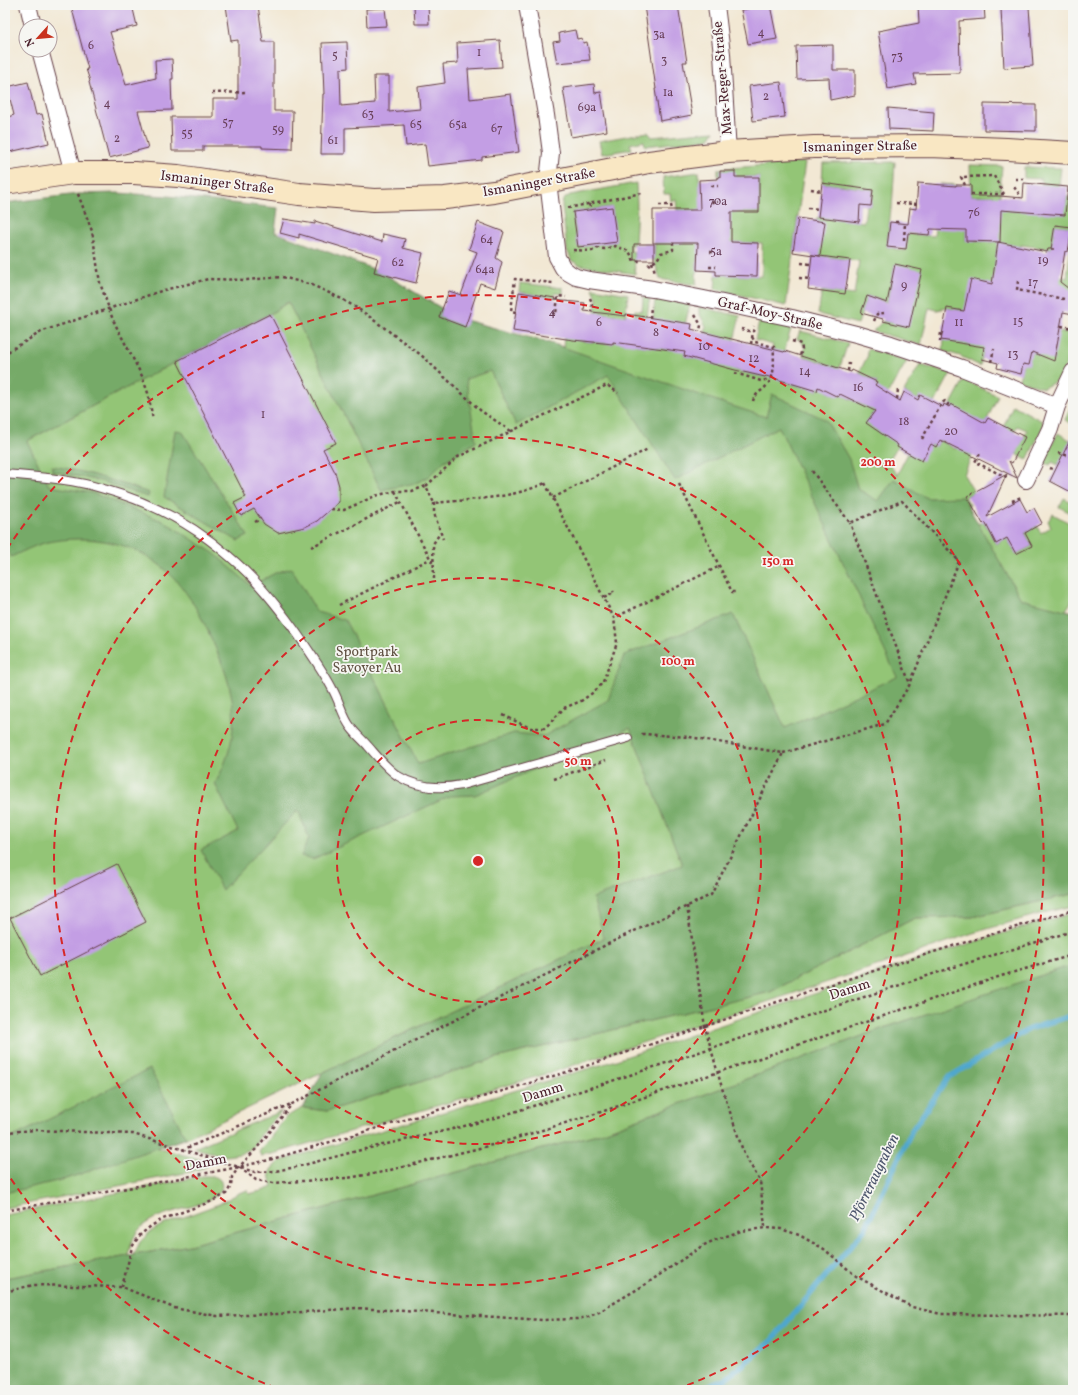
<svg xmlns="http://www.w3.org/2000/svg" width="1078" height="1395" viewBox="0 0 1078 1395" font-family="Vollkorn,serif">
  <rect width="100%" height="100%" fill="#f6f6f2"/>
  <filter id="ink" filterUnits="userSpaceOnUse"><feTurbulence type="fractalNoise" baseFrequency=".025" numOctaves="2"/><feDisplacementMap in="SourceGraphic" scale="8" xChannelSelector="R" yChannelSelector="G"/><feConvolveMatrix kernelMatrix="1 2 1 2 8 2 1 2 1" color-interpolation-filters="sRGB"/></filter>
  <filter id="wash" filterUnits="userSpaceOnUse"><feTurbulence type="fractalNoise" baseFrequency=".012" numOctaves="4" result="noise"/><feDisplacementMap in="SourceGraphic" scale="16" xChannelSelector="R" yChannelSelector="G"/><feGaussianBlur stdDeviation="0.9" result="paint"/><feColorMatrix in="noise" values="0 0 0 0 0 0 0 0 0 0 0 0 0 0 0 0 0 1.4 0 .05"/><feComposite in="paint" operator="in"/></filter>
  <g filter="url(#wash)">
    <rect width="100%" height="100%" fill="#f2e8d4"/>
    <path fill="#93c576" stroke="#6e7250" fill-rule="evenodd" d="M714 131 709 139 645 146 644 141 630 144 632 149 602 154 599 141 648 132 652 137Z
      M805 162 786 306 715 289 716 275 762 276V243L720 242 731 212H759V177H718V169Z
      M895 162 892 208H891L887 247 905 251 908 234 934 236 940 184 956 185 955 195 966 230V241L993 242 994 196H971L970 165 1002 166 999 208 1006 209 1048 185H1042V179L1024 178V167L1061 168 1057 202 1066 203 1067 197H1073V224L1071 227 1055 225 1052 249 1021 245 1018 267 985 345 980 366 960 356 943 351 944 340 975 313 947 308 937 310 929 308 921 345 873 331 883 321 909 327 895 264 887 302 867 296 858 324 818 314 822 291 854 295 859 261 811 255 816 221 818 217 864 222 866 206H871L873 190 822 183 823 163Z
      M699 172 700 193 707 210H677L676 200 671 201 670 194H664L663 177Z
      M636 183 637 204 635 244H631V251L634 252 635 274 580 265 572 261 567 250 562 205 563 200 570 195ZM612 207 616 242 578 247 573 212Z
      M1072 238H1073V298L1050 274 1067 278Z
      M655 243H700L705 256H697L696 285 660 279 654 260Z
      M379 271 458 318 563 347 565 326 582 341 613 344 616 315 595 312 597 299 593 288 628 294 624 331 632 332 635 310 642 311 643 297 650 298 647 317 637 345 671 350 653 318 655 299 690 304 683 333 689 335 684 356 717 364 705 333 706 326 699 313V307L740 316 733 345 735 370 765 377 773 345 755 340 759 321 791 329 783 355 784 381 817 391 825 363 803 356 805 348 801 340 797 339 800 331 848 343 840 367 828 392 838 397 840 394 864 406 877 382 859 373 868 355 866 354 868 349 907 361 888 393 866 423 907 444 920 395 918 400 904 392 920 365 951 373 908 453 931 444 936 447 940 440 955 449 956 447 951 404 964 380 998 396 978 439 964 475 974 492 965 497 970 505 968 507 978 524 984 521 996 544 1007 538 1016 554 1032 546 1025 533 1037 526 1041 533 1051 527 1048 521 1053 514 1073 525V563L1069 568 1073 571V599L1066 610 1073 612 604 938 186 1138 157 1148 207 1161 209 1164 206 1167 190 1172 5 1208V451L27 441 177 361 270 314 288 302 290 306ZM897 447 908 453 897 475 888 462Z
      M520 283 563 288V294L555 293V298L519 292Z
      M1038 326 1066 333 1067 331 1073 332V349L1060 378 1055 382 1043 388 1019 380 1023 364Z
      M1073 401V424L1065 420Z
      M1013 405 1042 421 1044 425 1027 460 1016 454 1027 430 1017 426 1013 433 1003 428Z
      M1058 433 1073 442 1058 465 1052 462 1050 465 1043 462Z
      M1064 498 1073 503V514L1059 507Z
      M1073 894V906L1036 915 973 933 898 959 556 1071 276 1153 261 1156 259 1152 287 1116 303 1108 327 1111 496 1058 770 992 915 918 972 917Z
      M1073 913V966L881 1029 601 1133 190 1245 134 1255 140 1242 151 1231 162 1225 219 1204 239 1193 248 1190 249 1194 265 1190 272 1187C268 1172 268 1171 280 1161L607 1063 907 963 990 937Z
      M282 1111 265 1129 252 1148 240 1154 226 1156 194 1148Z
      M203 1176C208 1176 216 1175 220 1180 223 1184 222 1191 218 1194 201 1209 165 1209 145 1224 134 1232 131 1244 128 1256L5 1278V1215Z"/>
    <path fill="#76aa67" stroke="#606449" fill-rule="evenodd" d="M117 193 168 196 278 208 275 232 379 271 458 318 557 345 720 402 766 417 772 394 826 420 849 459 858 489 878 501 894 479 927 498 963 497 1021 599 1073 612V894L972 917 915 918 770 992 496 1058 327 1111 303 1108 322 1073 604 938 593 898 682 865 630 728 475 795 450 796 313 859 301 856 309 838 298 810 222 890 201 850 238 831 215 784C244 730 236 691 211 638 202 617 190 596 175 579 142 543 91 532 44 543 33 546 22 552 11 557L5 546V203L78 194ZM288 302 381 490 416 483 429 476 443 462 476 442 466 379 490 371 516 425 608 375 675 480 779 427 897 677 785 728 733 614 624 655 608 700 544 736 514 733 418 764 345 620 317 612 291 568 275 573 251 586 215 554 165 522 93 493 49 486 27 441 177 361 270 314Z
      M175 430 182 431 248 536 238 541 164 497Z
      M52 466C86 471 117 482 149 493L148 497 101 481 52 471Z
      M1066 967 1073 969V1390H5V1278L190 1245 601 1133 881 1029Z
      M150 1069 186 1138 66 1179 5 1193V1141Z"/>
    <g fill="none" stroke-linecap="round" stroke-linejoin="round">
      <path stroke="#50a7cd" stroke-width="5.5" d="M696 1390 725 1380 772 1340 865 1229 912 1130 949 1077 1029 1029 1073 1015"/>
    </g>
    <g id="blocks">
      <path fill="#c39ee4" d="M88 5H132L137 26 110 32 126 85 156 78 155 60 172 59 173 79H171L172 110 138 111 148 148 109 158 89 82 90 81 86 69H88L72 9Z
        M226 5H258L263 42H274V111H293L292 149 262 148V146H203V151H172L171 117H213V99H238V40L231 41Z
        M414 5H428L429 24H415Z
        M644 5H678L687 62H683L692 115 660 121 655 89H656Z
        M770 5 777 39 748 44 741 10Z
        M918 5H984L985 19 959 21 960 73 914 74 916 84 888 89 878 31 919 23Z
        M1029 7 1033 66 1004 68 1001 9Z
        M385 8 387 26 367 27 366 9Z
        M575 30 577 39 582 38 583 43 587 42 590 60 557 63 553 42 560 41 559 33Z
        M500 40 502 67 468 69 470 99 511 94 519 152 482 157V160L428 166 425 144 406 146 404 125 345 128V154H321L323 94H324L322 43 347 42 348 68 340 69 341 106 375 103 374 76H389V112L420 109 418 87 445 83 443 64 458 63 457 43Z
        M833 45V70H855V95L830 100 829 78 797 79 796 46Z
        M28 82 36 115 42 114 49 143 5 153V118L14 115 7 87Z
        M781 82 785 117 753 121 749 86Z
        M594 84 595 93 601 92 607 131 571 137 563 88Z
        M984 104 1036 105V131L984 130Z
        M888 108 934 112 933 131 889 129Z
        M720 171H735V177H759V212H731V242L758 243 757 276 716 275V271L697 270 698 243H653V210H700L699 180 718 179V177H720Z
        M822 183 873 190 871 206 860 205 859 222 818 217Z
        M918 183 956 186V185H971V196H1000L1023 198 1024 183 1068 187 1065 215 1001 210 1000 242 966 241V230L930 229 929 235 908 233 906 249 887 247 890 222 908 224 910 208 916 209Z
        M612 207 617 242 578 247 573 212Z
        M798 218 825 222 820 256 793 252Z
        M284 219 315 224V221L382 242 383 234 405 239 403 248 423 253 416 283 374 272 378 258 299 234V238L280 233Z
        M478 222 504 232 496 258 502 262 495 288 480 283 465 327 439 317 449 291 461 295 477 252 469 249Z
        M1055 225 1072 227 1068 252 1065 251 1060 282 1073 292V314L1063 312 1054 361 1032 352 1029 365 1023 364 1021 374 997 368 998 363 982 359 984 347 941 340 947 308 964 311 971 279 992 284 998 242 1047 252 1048 249H1054H1051Z
        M634 244H654V260H634Z
        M812 255 850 260 845 294 808 289Z
        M895 264 922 270 909 327 883 321V319L861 313 867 296 887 303Z
        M519 292 555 298 554 300 585 303 584 311 626 316V314L692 324 691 329 784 352 785 351 851 372 852 370 877 382 875 385 900 401 904 392 918 400 920 395 943 407 944 404 949 407 951 404 985 423 988 418 1025 437 1012 463 1009 461 1017 478 940 440 936 447 931 444 922 461 897 447 898 445 866 423 875 411 840 394 838 397 818 387 817 391 766 376 765 377 735 370 684 356 685 352 613 342V344L573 340 513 331Z
        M270 314 336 443 323 449 335 472 339 486V502L317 521 305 527 278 533 264 524 254 509 241 516 234 503 246 497 177 361Z
        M1073 434V493L1050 481Z
        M1007 474 987 517 1020 499 1027 512 1034 508 1042 523 1025 533 1032 546 1016 554 1007 538 996 544 985 522 983 524 967 496Z
        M117 864 146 922 40 976 10 918Z"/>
    </g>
  </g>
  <g filter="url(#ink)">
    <use href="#blocks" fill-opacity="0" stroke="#633d44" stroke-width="1"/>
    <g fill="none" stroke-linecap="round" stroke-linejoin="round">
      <g stroke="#633d44" stroke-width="10">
        <path id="lane" d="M5 474C38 477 72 479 104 489 150 502 194 525 230 557 262 584 288 619 311 654 319 666 327 678 333 690 339 701 342 713 348 723 353 732 362 739 368 746 377 756 386 768 398 776 417 788 441 789 462 785L628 738"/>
      </g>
      <g stroke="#633d44" stroke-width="18">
        <path id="street" d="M28 5 33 26
          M527 5 546 115 551 153 548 181 557 257 563 268 569 273 576 277 589 280 653 289 704 299 792 318 860 335 891 344 962 368 1057 406 1073 372
          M716 5 722 54 728 152
          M40 50 73 173
          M1026 480 1050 429 1057 406"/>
      </g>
      <g stroke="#633d44" stroke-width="24">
        <path id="secondary" d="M5 183 73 173H134L178 176 299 194 374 200 445 198 494 192 649 162 728 152 814 147 929 146 1007 149 1073 153"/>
      </g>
      <path stroke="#633d44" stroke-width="2.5" stroke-dasharray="3 3" stroke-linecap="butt" d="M212 93 248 92
        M1073 173 1071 192 1073 193
        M1015 179H1024
        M965 185 961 177 994 176 1004 194
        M711 186H718
        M1014 187 1020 195V198
        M811 189 821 191
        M78 194 92 231 100 283 113 320 142 376 148 393 153 420
        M971 194H1004
        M711 202H718
        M896 203 917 204
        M589 204 591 210
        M659 205H671L672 210
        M568 208 642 193
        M808 208 819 209
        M895 222H899
        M904 240 905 223
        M1069 248 1073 250
        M573 250 592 251 597 248 605 249 615 246 629 251 634 261H640
        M710 252H716
        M652 262 655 272
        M801 263 811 264
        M648 265 657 260 661 253 673 250V243
        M709 267H716
        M799 278 810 279
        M1018 281 1017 290 1064 299
        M590 298 592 303 591 312
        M516 312 511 311 515 279 553 283
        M552 313 556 314 558 296 566 297
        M695 315 701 325 700 331
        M650 318 651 306
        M874 321 877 314 884 313
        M1061 326 1073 328
        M741 329 753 332
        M752 337 755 342 774 347C773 360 776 374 768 384 763 391 755 393 753 401
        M792 341 801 344 802 349 800 356
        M940 342 941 332 943 333
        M751 344 754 326
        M5 357 9 351 43 331 164 290 208 279 247 280 282 277 312 285 342 299 363 312 421 355 481 411 511 431
        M991 362 994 349
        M848 371 849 363
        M735 373 761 381 770 379
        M897 399 898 389
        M922 439 942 403 945 401 948 404 947 406
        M1058 453 1066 455 1073 458
        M980 456 979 455 975 462 1008 478
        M1050 468 1055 470
        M812 471 850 523 902 501 959 561 910 684
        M545 483 614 618 720 566
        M679 484 732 592H735
        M426 486 458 457 607 385 618 393
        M395 491 434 566
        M553 498 648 449
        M1012 501 1021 497
        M434 503V513L443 539
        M331 509 344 510 375 496 395 491H412L426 486 434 503C472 499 513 499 547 482
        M255 522 260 519
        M311 547 400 502
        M434 579 433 544 440 533
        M604 598 614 593 613 591
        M339 605 430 559
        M503 715 530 728H544L550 723 564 708 581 701 595 691 603 682 617 643 614 618
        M783 753 885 724 910 684 850 523
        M554 779 606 760
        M687 906 705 1027 722 1088 744 1154 760 1181 765 1227
        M5 1132 37 1130 133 1134 239 1167 256 1180 273 1183 347 1178 378 1173 500 1143 598 1113 1001 976 1073 955
        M182 1150 291 1104
        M241 1168 255 1172 275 1171 296 1167 361 1150 457 1128 498 1117 609 1082 951 968 1073 931
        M5 1211 239 1167 269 1160 577 1069 807 992 956 945 1073 910
        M122 1287 132 1247 140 1235 151 1226 163 1219 210 1202 226 1194 231 1186 232 1177 239 1167 257 1148 292 1104 441 1027 628 934 711 895 783 753 689 737 643 734 640 735
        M5 1292 33 1285 122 1287 174 1308 217 1316 277 1314 357 1308 542 1320 577 1319 588 1317 599 1312 646 1284 702 1246 715 1240 741 1231 765 1228 781 1229 799 1235 824 1249 856 1276 912 1307 941 1314 1073 1316"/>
      <use href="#lane" stroke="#fff" stroke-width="8"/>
      <use href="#street" stroke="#fff" stroke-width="16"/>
      <use href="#secondary" stroke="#f9e7c3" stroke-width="22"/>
    </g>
  </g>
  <g fill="none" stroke="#d62828" stroke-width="2" stroke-dasharray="7 5">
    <circle cx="478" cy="861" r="141"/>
    <circle cx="478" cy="861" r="283"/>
    <circle cx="478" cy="861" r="424"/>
    <path d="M276 1388A565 565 0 0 1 7 1173M7 549A565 565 0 1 1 680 1388"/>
  </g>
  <g text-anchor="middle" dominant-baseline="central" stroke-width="3.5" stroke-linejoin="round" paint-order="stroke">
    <g font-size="12" fill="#683f59">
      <text x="761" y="33">4</text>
      <text x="659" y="35">3a</text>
      <text x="91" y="46">6</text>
      <text x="479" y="53">1</text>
      <text x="335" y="56">5</text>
      <text x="897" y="57">73</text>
      <text x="664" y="61">3</text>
      <text x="668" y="93">1a</text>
      <text x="766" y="97">2</text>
      <text x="107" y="104">4</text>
      <text x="587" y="108">69a</text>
      <text x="368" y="115">63</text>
      <text x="228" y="123">57</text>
      <text x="416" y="125">65</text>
      <text x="458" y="125">65a</text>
      <text x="497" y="129">67</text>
      <text x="278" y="130">59</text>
      <text x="187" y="134">55</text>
      <text x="117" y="139">2</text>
      <text x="333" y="141">61</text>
      <text x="718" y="202">70a</text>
      <text x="974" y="213">76</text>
      <text x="487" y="240">64</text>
      <text x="716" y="252">5a</text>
      <text x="1043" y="261">19</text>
      <text x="398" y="263">62</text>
      <text x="485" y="270">64a</text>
      <text x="1033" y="283">17</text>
      <text x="904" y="286">9</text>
      <text x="552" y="313">4</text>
      <text x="1018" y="322">15</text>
      <text x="599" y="323">6</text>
      <text x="959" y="323">11</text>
      <text x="656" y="333">8</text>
      <text x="704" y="347">10</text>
      <text x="1013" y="355">13</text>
      <text x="754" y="359">12</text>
      <text x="805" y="372">14</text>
      <text x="858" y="388">16</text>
      <text x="263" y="415">1</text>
      <text x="904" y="422">18</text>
      <text x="951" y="432">20</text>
    </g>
    <g font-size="14" fill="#4a1f2b" stroke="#f6f6f2">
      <text transform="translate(723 78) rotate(-95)">Max-Reger-Straße</text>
      <text transform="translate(860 147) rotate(-1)">Ismaninger Straße</text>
      <text transform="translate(217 183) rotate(7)">Ismaninger Straße</text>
      <text transform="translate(539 183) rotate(-10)">Ismaninger Straße</text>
      <text transform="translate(770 314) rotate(13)">Graf-Moy-Straße</text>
      <text transform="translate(850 990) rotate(-18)">Damm</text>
      <text transform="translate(543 1093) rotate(-17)">Damm</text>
      <text transform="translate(206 1163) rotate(-11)">Damm</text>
    </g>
    <g font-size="14" fill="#605142" stroke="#f6f6f2">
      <text x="367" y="652">Sportpark<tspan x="367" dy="16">Savoyer Au</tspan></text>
    </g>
    <g font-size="15" font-style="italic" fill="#4c556c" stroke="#f6f6f2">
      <text transform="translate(875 1178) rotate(-64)">Pförreraugraben</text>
    </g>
  </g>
  <circle cx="478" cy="861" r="6" fill="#d62828" stroke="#f6f6f2" stroke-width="2"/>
  <g font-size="12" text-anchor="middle" font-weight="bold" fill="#d62828" stroke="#f6f6f2" stroke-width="3.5" stroke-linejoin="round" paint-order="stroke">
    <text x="878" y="466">200 m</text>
    <text x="778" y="565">150 m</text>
    <text x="678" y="665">100 m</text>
    <text x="578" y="765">50 m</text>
  </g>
  <rect width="1078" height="1395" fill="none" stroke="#f6f6f2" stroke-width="20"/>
  <g transform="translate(38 38) rotate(243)"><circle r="19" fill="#f6f6f2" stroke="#b1a0a2"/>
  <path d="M0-3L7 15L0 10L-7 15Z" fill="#c8321e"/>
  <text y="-6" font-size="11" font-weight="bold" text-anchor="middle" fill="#4a1f2b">N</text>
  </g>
</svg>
